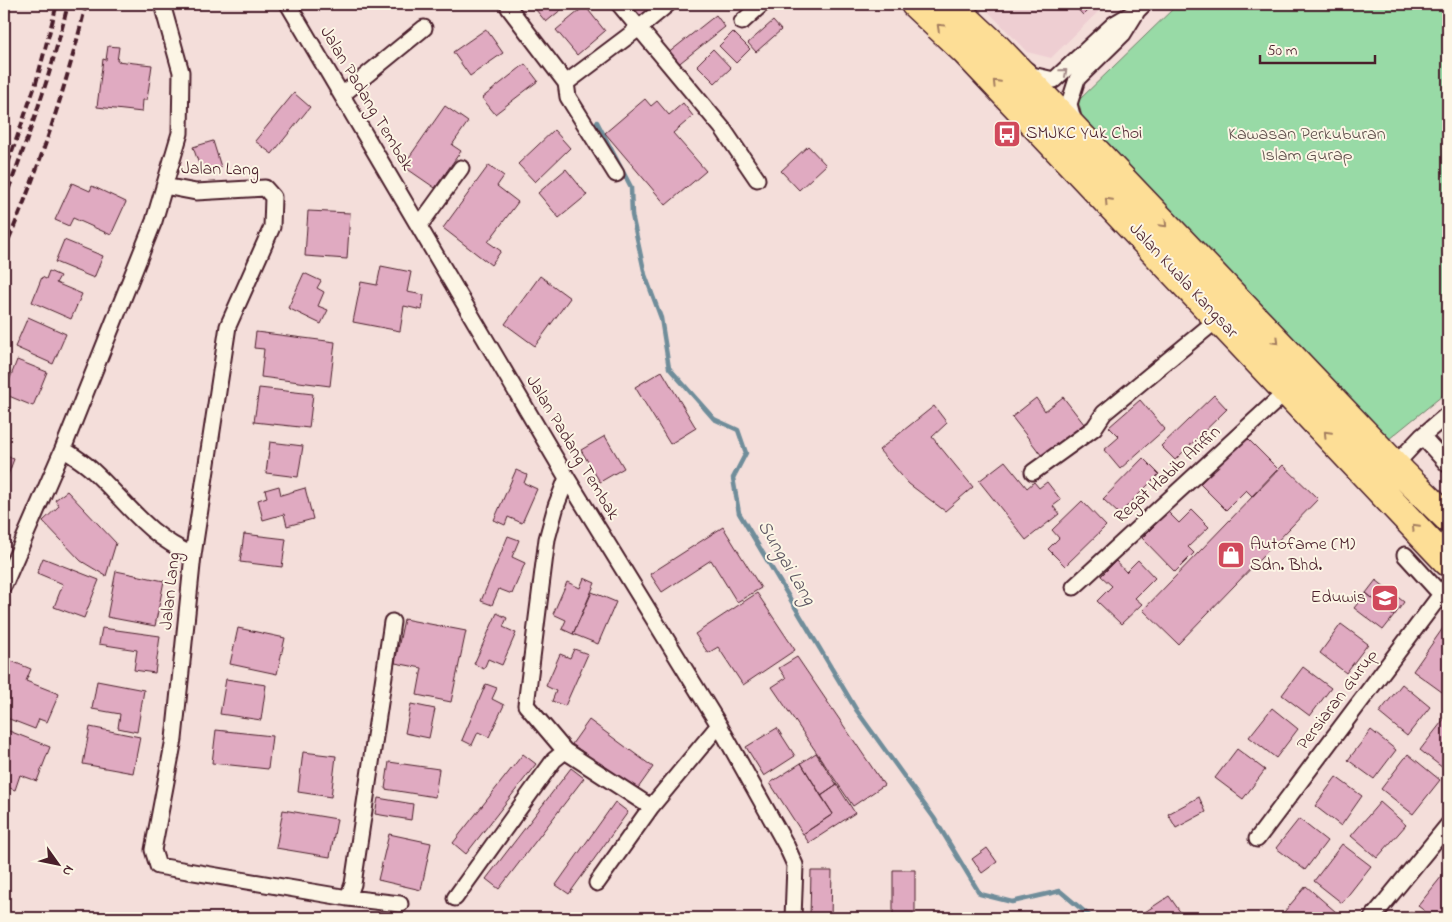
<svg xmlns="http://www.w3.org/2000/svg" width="1452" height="922" viewBox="0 0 1452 922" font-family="'Indie Flower',sans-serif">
  <rect width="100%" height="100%" fill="#f4deda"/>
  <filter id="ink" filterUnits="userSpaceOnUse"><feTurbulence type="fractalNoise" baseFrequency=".02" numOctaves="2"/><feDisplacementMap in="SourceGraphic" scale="10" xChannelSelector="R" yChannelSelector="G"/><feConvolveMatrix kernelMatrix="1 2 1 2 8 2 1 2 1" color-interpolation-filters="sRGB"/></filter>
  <g filter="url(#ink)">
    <path fill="#eeced2" d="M981 4H1106L1051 58 1027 52Z"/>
    <path fill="#98daa6" stroke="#717c68" d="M1178 4H1448V391L1389 439 1082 116 1078 101Z"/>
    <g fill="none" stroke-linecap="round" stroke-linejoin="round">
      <path stroke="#6f8d9a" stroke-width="4.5" d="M597 122 631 187 632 215 645 275 661 318 669 368 714 419 738 430 746 453 733 478 739 513 857 711 934 818 980 894 1012 902 1060 891 1092 918"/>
    </g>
    <path fill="#e0aac1" stroke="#4a1f2b" d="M531 4H568L546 22Z
      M627 4H658L640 19Z
      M1073 4H1094L1083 15Z
      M585 6 605 31 577 55 556 30Z
      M716 15 725 27 676 66 667 54Z
      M773 21 781 30 756 52 748 43Z
      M486 29 503 53 470 76 453 52Z
      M733 32 750 49 736 63 719 46Z
      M108 46 119 47 117 61 152 65 147 100H143L142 112 97 107 103 59 106 60Z
      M713 49 731 68 715 83 697 65Z
      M525 64 538 81 495 114 482 98Z
      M294 93 310 107 272 154 255 141Z
      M645 99 651 106 657 101 669 115 683 103 693 116 673 133 706 171 666 205 605 133Z
      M445 106 468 122 452 145 461 151 435 188 403 166Z
      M554 130 570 148 535 182 518 164Z
      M213 141 221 167 202 173 193 147Z
      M808 146 826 165 799 190 781 171Z
      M489 165 504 176 497 186 518 202 488 242 501 251 491 265 443 228Z
      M566 169 587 195 559 218 538 193Z
      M72 183 90 191 92 186 126 202 111 235 73 218 69 226 55 220Z
      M308 211 350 213 347 259 305 256Z
      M64 240 103 256 94 278 55 262Z
      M381 266 411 272 407 292 424 295 422 310 404 306 400 331 353 322 361 282 377 285Z
      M49 271 60 276 56 283 82 294 71 319 32 302 42 277 46 279Z
      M304 273 321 281 317 288 324 292 318 306 328 310 321 324 288 308Z
      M540 276 570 298 535 346 505 324Z
      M28 317 66 334 53 364 15 347Z
      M256 332 335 342 330 386 261 377 264 349 254 348Z
      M17 360 47 372 33 406 4 394Z
      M662 371 696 428 670 444 635 387Z
      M259 388 313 394 309 428 254 422Z
      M1214 395 1227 409 1175 460 1161 446Z
      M1063 397 1084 424 1042 456 1012 417 1036 398 1045 411Z
      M1140 400 1165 429 1120 469 1104 450 1119 437 1109 427Z
      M934 406 947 423 932 437 973 487 945 511 909 484 879 450Z
      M605 436 624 468 600 482 581 450Z
      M1246 437 1278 469 1252 496 1246 490 1226 510 1200 484Z
      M270 442 303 446 298 477 266 473Z
      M4 455 14 459 5 483 4 482Z
      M1143 458 1159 474 1119 514 1103 499Z
      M1005 461 1027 488 1034 482 1039 488 1047 482 1061 500 1053 506 1059 514 1026 540 979 481Z
      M1283 465 1318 499 1178 644 1143 610Z
      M516 470 527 475 524 483 537 489 522 523 508 517 505 525 494 520Z
      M279 486 281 495 305 488 313 519 287 526 284 514 263 520 258 500 267 497 265 490Z
      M67 491 116 543 106 576 81 561 43 521 59 506 55 500Z
      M1082 501 1106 526 1065 566 1048 549 1059 538 1052 530Z
      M1192 510 1209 527 1188 547 1194 553 1175 572 1142 538 1168 512 1179 523Z
      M723 527 761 588 737 602 711 560 662 592 650 574Z
      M244 534 286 539 282 567 240 562Z
      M508 536 519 540 512 557 525 563 512 594 499 589 492 605 481 601Z
      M43 558 99 580 84 618 54 607 63 584 37 573Z
      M1138 560 1155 578 1135 598 1142 604 1121 624 1097 601 1112 586 1101 576 1116 561 1126 572Z
      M116 571 164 581 155 626 107 617Z
      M584 578 595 583 573 634 562 629 566 620 553 614 567 582 580 588Z
      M1376 580 1404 602 1394 616 1366 593Z
      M592 592 616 602 598 644 573 634Z
      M757 593 795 650 743 685 718 647 708 653 695 634Z
      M1366 593 1394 616 1383 630 1354 608Z
      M497 613 507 618 503 627 516 633 502 665 488 659 484 669 474 664Z
      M404 619 466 631 451 702 417 695 422 668 395 663Z
      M1341 624 1368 644 1346 673 1320 653Z
      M102 628 160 636 155 673 134 670 137 650 99 644Z
      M238 628 285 638 277 674 230 664Z
      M1443 628 1448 632V684L1442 692 1413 671Z
      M574 649 588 654 565 706 552 701 556 691 546 686 560 654 570 658Z
      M797 657 884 785 853 806 772 687 786 678 779 668Z
      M4 658 31 669 26 681 59 694 47 722 39 719 35 729 4 717Z
      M1303 667 1331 688 1310 716 1282 695Z
      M226 679 266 685 261 720 220 714Z
      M97 681 144 690 137 732 118 728 120 714 92 709Z
      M486 684 497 688 492 699 504 705 489 737 478 732 472 745 462 740Z
      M1402 684 1430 707 1407 736 1379 713Z
      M411 704 435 709 429 738 405 733Z
      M1272 708 1298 729 1276 758 1249 737Z
      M1448 714V772L1420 750Z
      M4 719 7 720 4 729 50 747 37 781 20 775 15 790 4 786Z
      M589 720 653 767 636 791 572 744Z
      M90 727 140 737 133 773 83 764Z
      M777 728 795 756 764 776 746 747Z
      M216 730 272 736 268 769 212 763Z
      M1371 730 1396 750 1374 779 1348 760Z
      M1237 749 1265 770 1243 799 1215 778Z
      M303 752 336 756 331 797 298 792Z
      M816 753 837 785 821 796 801 763Z
      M523 754 536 764 466 854 453 843Z
      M1408 754 1440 780 1413 814 1381 789Z
      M389 762 439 769 435 797 385 789Z
      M801 763 833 814 803 834 770 783Z
      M571 768 584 778 499 889 486 879Z
      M1336 777 1362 796 1341 826 1315 806Z
      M837 785 855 813 809 843 803 834 833 814 821 796Z
      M1199 797 1206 812 1176 828 1168 814Z
      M378 798 413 804 411 820 375 814Z
      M615 802 628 812 569 894 556 885Z
      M1380 802 1406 825 1377 858 1351 836Z
      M283 810 337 819 330 857 276 848Z
      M1299 819 1327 841 1305 870 1276 848Z
      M389 834 431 843 421 890 378 880Z
      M1342 844 1371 866 1342 903 1314 881Z
      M987 848 997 862 982 873 972 859Z
      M893 870H915V918H893Z
      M811 871H832L831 918H810Z
      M1446 871 1448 873V918H1434L1418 906Z
      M1306 886 1336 912 1330 918H1279Z
      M1169 896 1181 913 1173 918H1141L1139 916Z
      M1411 911 1420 918H1405Z"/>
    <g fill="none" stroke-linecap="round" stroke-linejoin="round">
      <g stroke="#4a1f2b" stroke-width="19">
        <path id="street" d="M288 4 567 478 719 725 786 845 795 865 793 918
          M619 4 723 129 757 179
          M509 8 566 83
          M742 22 762 4
          M1027 70 1032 75 1054 80 1114 24 1138 10 1144 4
          M342 95 424 28
          M1074 123 1069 104 1077 79 1123 34 1136 13
          M616 174 568 97 566 83 639 28 668 4
          M164 186 196 192 265 188 273 197 272 227 228 326 193 555 174 739 153 850 158 866 348 898 400 904
          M419 226 461 168
          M1422 436 1448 465
          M63 449C72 455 82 461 91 469 127 502 146 535 193 555
          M1390 470 1422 436 1448 414
          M1033 472 1094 428 1104 413 1218 319
          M567 478 556 506 547 539 526 705 565 751 651 807
          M1405 555 1448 602
          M4 585 63 449 154 221 180 133 181 72 162 4
          M1074 587 1287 391
          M1257 839 1448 585
          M597 883 651 807 719 725
          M348 898 353 884 392 622
          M455 898 554 760 565 751
          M1372 918 1448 825"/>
      </g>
      <g stroke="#4a1f2b" stroke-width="31">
        <path id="highway" d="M915 4 965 51 1448 562
          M950 4 993 44 1402 473 1448 518"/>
      </g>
      <use href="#street" stroke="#fcf5e5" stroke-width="15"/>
      <use href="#highway" stroke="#fdde96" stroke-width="28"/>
      <path stroke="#4a1f2b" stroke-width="4" stroke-dasharray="8 4" stroke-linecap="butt" d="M4 175 36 83 57 4
        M4 201C29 136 52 71 68 4
        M4 250C38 173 67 85 86 4"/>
    </g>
    <defs><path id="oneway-chevron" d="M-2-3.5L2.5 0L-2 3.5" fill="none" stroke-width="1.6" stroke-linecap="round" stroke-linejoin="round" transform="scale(1.25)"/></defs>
    <g stroke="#a47e60">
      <use href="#oneway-chevron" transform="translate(940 27) rotate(-137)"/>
      <use href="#oneway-chevron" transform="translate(996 83) rotate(-134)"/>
      <use href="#oneway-chevron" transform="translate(1108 201) rotate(-133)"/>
      <use href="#oneway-chevron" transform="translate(1164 224) rotate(46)"/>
      <use href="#oneway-chevron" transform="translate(1276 341) rotate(46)"/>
      <use href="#oneway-chevron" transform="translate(1327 434) rotate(-133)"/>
      <use href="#oneway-chevron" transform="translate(1415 527) rotate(-133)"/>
    </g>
    <use stroke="#a38a88" href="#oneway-chevron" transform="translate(1064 72) rotate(-41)"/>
  </g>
  <defs>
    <g id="bus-square" transform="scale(1.4375)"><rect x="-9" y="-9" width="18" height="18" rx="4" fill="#d1495b" stroke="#fcf5e5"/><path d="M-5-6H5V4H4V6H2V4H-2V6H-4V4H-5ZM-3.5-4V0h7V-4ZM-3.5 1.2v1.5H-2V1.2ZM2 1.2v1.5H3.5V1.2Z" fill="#fff"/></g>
    <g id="shop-square" transform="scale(1.4375)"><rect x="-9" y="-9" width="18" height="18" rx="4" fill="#d1495b" stroke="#fcf5e5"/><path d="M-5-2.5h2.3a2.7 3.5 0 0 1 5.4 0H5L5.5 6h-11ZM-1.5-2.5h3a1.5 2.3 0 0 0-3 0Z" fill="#fff"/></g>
    <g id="school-square" transform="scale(1.4375)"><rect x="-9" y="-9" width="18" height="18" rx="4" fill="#d1495b" stroke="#fcf5e5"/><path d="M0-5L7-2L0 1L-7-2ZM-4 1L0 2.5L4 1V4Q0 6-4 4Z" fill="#fff"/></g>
  </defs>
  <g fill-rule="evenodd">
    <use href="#bus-square" x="1007" y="134"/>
    <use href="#shop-square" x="1231" y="555"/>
    <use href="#school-square" x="1385" y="598"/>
  </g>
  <g text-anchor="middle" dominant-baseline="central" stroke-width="4" stroke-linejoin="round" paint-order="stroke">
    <g font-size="18" fill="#4a1f2b" stroke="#fcf5e5">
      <text transform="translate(366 99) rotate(59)">Jalan Padang Tembak</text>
      <text transform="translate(220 170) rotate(1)">Jalan Lang</text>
      <text transform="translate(1183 281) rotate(47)">Jalan Kuala Kangsar</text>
      <text transform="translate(572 448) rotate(59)">Jalan Padang Tembak</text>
      <text transform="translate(1168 475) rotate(-42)">Regat Habib Ariffin</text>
      <text transform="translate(171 591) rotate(-84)">Jalan Lang</text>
      <text transform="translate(1338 700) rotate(-53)">Persiaran Gurup</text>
    </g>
    <g font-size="18" fill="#4a1f2b" stroke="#fcf5e5" text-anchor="start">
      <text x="1026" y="134">SMJKC Yuk Choi</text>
      <text x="1250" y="545">Autofame (M)<tspan x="1250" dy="21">Sdn. Bhd.</tspan></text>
      <text x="1366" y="598" text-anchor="end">Eduwis</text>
    </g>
    <g font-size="18" fill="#5e4e4a" stroke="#fcf5e5">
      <text x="1307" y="135">Kawasan Perkuburan<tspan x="1307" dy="21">Islam Gurap</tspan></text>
    </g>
    <g font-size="19" font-style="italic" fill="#5d5662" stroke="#fcf5e5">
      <text transform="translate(786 563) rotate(59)">Sungai Lang</text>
    </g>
  </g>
  <rect width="1452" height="922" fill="none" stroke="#fcf5e5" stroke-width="20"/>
  <rect x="10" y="10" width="1432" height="902" fill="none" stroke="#4a1f2b" stroke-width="2" filter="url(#ink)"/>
  <g transform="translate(58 864) rotate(123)" stroke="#fcf5e5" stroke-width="4" paint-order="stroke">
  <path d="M0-4L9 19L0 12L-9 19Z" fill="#4a1f2b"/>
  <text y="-8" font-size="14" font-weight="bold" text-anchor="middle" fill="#4a1f2b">N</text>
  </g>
  <path d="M1260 55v8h115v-8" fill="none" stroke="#4a1f2b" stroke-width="2.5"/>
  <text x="1267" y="55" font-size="15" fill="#4a1f2b" stroke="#fcf5e5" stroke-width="4" paint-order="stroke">50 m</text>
</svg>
